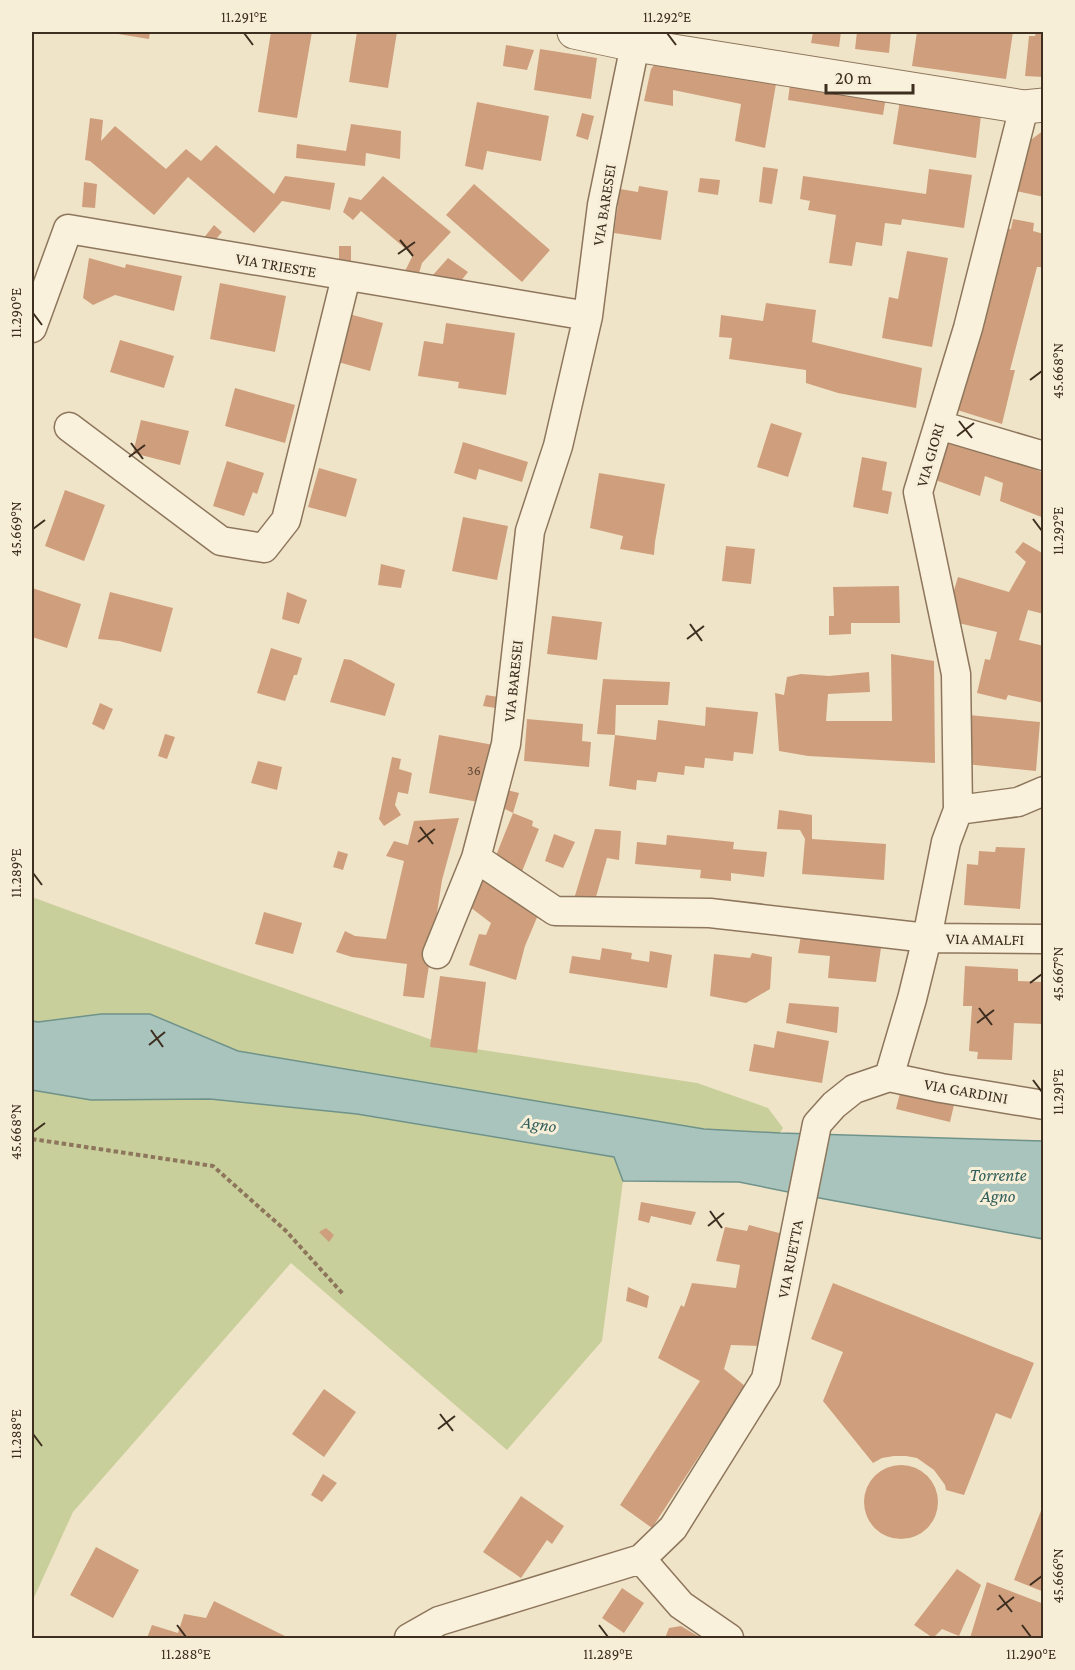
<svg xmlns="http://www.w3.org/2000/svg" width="1075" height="1670" viewBox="0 0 1075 1670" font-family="'Crimson Pro',serif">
  <rect width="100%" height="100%" fill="#f0e4c8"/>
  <path fill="#c9cf9b" d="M32 897 223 967 444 1044 697 1083 768 1108 783 1128 780 1133 704 1129 238 1051 150 1014 38 1022 32 1021Z
    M32 1090 91 1100 210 1099 357 1114 614 1157 623 1181 602 1341 507 1450 291 1263 73 1512 32 1602Z"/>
  <path fill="#a9c4bc" stroke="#6f938a" stroke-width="1.5" d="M101 1014H150L238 1051 704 1129 780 1133 1043 1141V1239L803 1195 739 1182 623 1181 614 1157 357 1114 210 1099 91 1100 32 1090V1021L38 1022Z"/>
  <path fill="#cf9f7d" d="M112 32H150L149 39 112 33Z
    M271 32H312L297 118 258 112Z
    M357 32H397L388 88 349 82Z
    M813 32H841L839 47 811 43Z
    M857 32H891L889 53 855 49Z
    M917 32 967 33V32H1013L1006 79 912 66Z
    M1036 32H1044V77L1025 76 1029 36H1035Z
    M506 45 534 50 527 70 503 66Z
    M540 49 597 58 591 99 534 90Z
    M655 64 776 84 765 148 735 141 741 104 673 90V106L644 101 651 69Z
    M791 76 887 91 883 115 788 100Z
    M901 94 982 107 976 158 893 144Z
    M477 102 549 116 541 161 487 151 483 170 465 166Z
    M582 113 594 116 588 140 576 136Z
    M90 118 103 120 101 141 115 126 166 169 186 149 201 161 216 145 274 194 285 176 335 183 330 210 282 201 254 233 188 177 154 215 90 161 85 160Z
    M351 124 401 131 400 159 366 153 365 166 296 158 297 144 346 151Z
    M1044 130V197L1011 190 1028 142Z
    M763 167 778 169 772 204 759 202Z
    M929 169 972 175 964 228 902 219 901 225 885 223 882 246 856 242 852 266 829 263 836 215 808 210 810 201 800 199 803 176 926 194Z
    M383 176 451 232 422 263 417 280 402 277 413 255 361 211 353 220 343 212 349 197 361 200Z
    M700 178 720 180 718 195 698 192Z
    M84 182 97 184 95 208 82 207Z
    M474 184 550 250 522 282 446 215Z
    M639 186 668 191 661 240 614 233 620 189 638 192Z
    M1013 219 1034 223 1033 231 1044 234V267H1037L1010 370H1015L1002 424 954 409 1001 228 1011 229Z
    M214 225 222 232 206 251 199 244Z
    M339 246H351V266H339Z
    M907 251 948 258 932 347 882 338 889 297 898 299Z
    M89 258 125 268 126 264 182 276 174 311 115 295 93 305 83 298Z
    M448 258 468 272 456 287 433 275Z
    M220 283 286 296 275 352 210 339Z
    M766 303 816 310 812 342 922 368 916 408 838 393 806 383V370L729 359 732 338 719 337 721 315 763 321Z
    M345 313 383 323 370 371 331 360Z
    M446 323 515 333 506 395 458 388 459 382 418 376 424 341 443 344Z
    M120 340 174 356 164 388 110 372Z
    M235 388 295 405 285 443 225 426Z
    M141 420 189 431 180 465 133 453Z
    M771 423 802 433 788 477 757 467Z
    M940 440 1008 458 1044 473V518L1000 501 1003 483 985 476 980 496 938 481 934 461Z
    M463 442 528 462 522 482 479 469 476 480 454 473Z
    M862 457 887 462 882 490 892 492 888 514 853 507Z
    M227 461 264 473 257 494 253 492 244 516 213 506Z
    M319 468 357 479 346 517 308 507Z
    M599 473 665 484 655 542 654 555 620 549 623 536 590 528Z
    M65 490 105 505 84 561 45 546Z
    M463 517 508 526 497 580 452 571Z
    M1023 542 1044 554V614L1028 610 1019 640 1044 646V703L1008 695 1006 700 977 693 985 659 990 660 997 632 954 622 951 600 958 577 1009 592 1026 562 1015 552Z
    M726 546 755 549 751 584 722 581Z
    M381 564 405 570 401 588 378 585Z
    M899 586 900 623H851V634L829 635V616H834L833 587Z
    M32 588 81 604 67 648 32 637Z
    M110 592 173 608 161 652 119 641 98 639Z
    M287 592 307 600 299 624 282 619Z
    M552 616 602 622 597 660 547 654Z
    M271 648 302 658 297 675H294L285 701 257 693Z
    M891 654 934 661 935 763 808 756 779 751 775 693 784 695 787 677 801 674 829 676 869 672 870 692 828 694 826 721H892Z
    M344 659 351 660 395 684 385 716 330 702Z
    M603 679 670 682 668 705H616L615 735 656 740 658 720 705 726 706 707 758 712 753 754 734 752 733 761 705 758 704 768 685 766 684 775 658 772 656 782 637 780 636 790 609 786 615 735 597 734Z
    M486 695 504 698 502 709 483 706Z
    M100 703 113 709 104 730 92 724Z
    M969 715 1040 722 1036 771 965 764Z
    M527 719 583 724 582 741 591 742 589 767 524 761Z
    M165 734 175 737 167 759 158 756Z
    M439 735 499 746 489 804 429 793Z
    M392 757 401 759 399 769 412 773 408 794 398 792 395 805 401 815 384 826 379 819Z
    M258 761 282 767 277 790 251 783Z
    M507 790 519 793 513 813 505 809Z
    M779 810 812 815V839L886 844 884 880 802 874 805 839 800 830 777 829Z
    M513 813 533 821 532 826 539 829 521 874 493 863Z
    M459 818 442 880 424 998 403 996 407 964 352 957 336 952 345 931 355 936 386 939 404 861 386 856 394 841 408 845 414 821Z
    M595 829 621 831 619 860 607 858 594 904 574 899Z
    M554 834 575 842 563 868 545 861Z
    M667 835 734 842 733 849 767 852 764 877 731 873V881L700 878 701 870 635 864 637 842 666 845Z
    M996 847 1025 848 1020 909 964 905 967 864 978 865 979 851 995 852Z
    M338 851 348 854 343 870 333 867Z
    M485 873 541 908 525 946 516 980 469 965 479 934 486 935 491 923 466 904Z
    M264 912 302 923 293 954 255 944Z
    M802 929 871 936 881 948 876 982 828 978 830 956 798 953Z
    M602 948 632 953 631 959 649 962 650 951 672 955 667 988 569 973 572 956 600 960Z
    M752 953 772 957 770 989 746 1003 710 996 714 954 750 958Z
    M965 966 1018 969V981L1044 982V1024L1014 1023 1012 1060 977 1059 978 1052 969 1051 972 1006H963Z
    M440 976 486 982 477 1053 430 1047Z
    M789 1003 839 1007 837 1033 786 1023Z
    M777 1031 829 1041 822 1083 749 1071 754 1044 774 1048Z
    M900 1093 954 1105 950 1122 896 1109Z
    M641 1202 696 1212 691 1225 651 1216 649 1223 638 1220Z
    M749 1225 783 1234 760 1346 731 1345 724 1369 745 1386 652 1528 620 1505 700 1381 658 1358 681 1305 684 1307 692 1283 736 1288 740 1265 716 1261 725 1227 747 1231Z
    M326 1228 334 1235 329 1242 319 1232Z
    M833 1283 1034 1363 1011 1419 996 1413 964 1495 946 1490 945 1485 934 1470 917 1458 906 1456H894L882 1458 873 1463 823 1401 843 1352 811 1339Z
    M628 1287 649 1296 647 1308 626 1301Z
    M324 1389 356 1412 324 1457 292 1434Z
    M864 1502a37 37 0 1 1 74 0a37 37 0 1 1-74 0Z
    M323 1474 337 1483 322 1502 311 1495Z
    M521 1496 564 1526 552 1544 547 1540 521 1578 483 1552Z
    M1044 1503V1592L1014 1580Z
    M96 1547 139 1570 113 1618 70 1595Z
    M957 1569 981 1585 959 1636 942 1629 933 1638 914 1625Z
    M987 1582 1044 1604V1638H970Z
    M622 1588 644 1603 624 1633 602 1618Z
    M214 1601 289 1638H147L152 1625 178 1633 184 1614 206 1618Z
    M681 1626 701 1638H665L669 1628Z"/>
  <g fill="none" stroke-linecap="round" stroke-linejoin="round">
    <g stroke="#8d765c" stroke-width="31">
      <path id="minor" d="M635 45 602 205 588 316 558 446 530 531 506 744 476 858 555 911 710 913 927 938 1044 939
        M32 328 68 229 588 316
        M939 425 1044 456
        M69 427 221 541 264 548 286 520 346 277
        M958 810 1018 802 1044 791
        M437 954 476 858
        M889 1077 912 999 927 938 946 842 958 810 956 674 918 492 968 328 1024 107
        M889 1077 941 1088 1044 1105
        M641 1559 681 1605 729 1638
        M409 1638 439 1621 641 1559 673 1528 766 1379 817 1124 834 1105 854 1089 889 1077"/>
    </g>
    <g stroke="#8d765c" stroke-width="35">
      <path id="tertiary" d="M574 32 635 45 1024 107 1044 105"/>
    </g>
    <path stroke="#8d765c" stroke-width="4" stroke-dasharray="4.5 3" stroke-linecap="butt" d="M32 1139 213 1166 286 1231 343 1294"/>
    <use href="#minor" stroke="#faf1dc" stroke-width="28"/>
    <use href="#tertiary" stroke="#faf1dc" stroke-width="33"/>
  </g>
  <path fill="none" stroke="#3d2e20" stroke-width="2" d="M244 33 253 45M667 33 676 45M400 240 413 256M398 254 415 242M33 313 42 325M1030 380 1042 371M959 421 972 438M957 436 974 423M131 443 143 459M129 457 145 445M1033 519 1042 531M33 529 45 520M690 624 702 641M687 639 704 626M420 827 433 844M418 842 435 829M33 873 42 885M1030 983 1042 974M979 1008 992 1025M977 1023 994 1010M151 1030 163 1047M149 1045 165 1032M1033 1080 1042 1092M33 1132 45 1123M710 1211 722 1228M708 1226 724 1213M440 1414 453 1431M438 1429 455 1416M33 1434 42 1446M1030 1585 1042 1576M999 1595 1012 1612M997 1610 1014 1597M177 1625 186 1637M599 1625 608 1637M1022 1625 1031 1637"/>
  <g text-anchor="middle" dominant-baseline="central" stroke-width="6" stroke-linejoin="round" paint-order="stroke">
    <g font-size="14" fill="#624a37">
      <text x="474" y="770">36</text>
    </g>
    <g font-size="16" fill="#3d2e20" stroke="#f7eed8">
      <text transform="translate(604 205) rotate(-81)">VIA BARESEI</text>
      <text transform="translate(276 265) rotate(10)">VIA TRIESTE</text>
      <text transform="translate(930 455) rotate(-74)">VIA GIORI</text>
      <text transform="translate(513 681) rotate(-84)">VIA BARESEI</text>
      <text transform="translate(985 939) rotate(1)">VIA AMALFI</text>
      <text transform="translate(966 1091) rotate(10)">VIA GARDINI</text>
      <text transform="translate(790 1259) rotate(-79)">VIA RUETTA</text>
    </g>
    <g font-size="18" font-style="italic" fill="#2f5d5a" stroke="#f7eed8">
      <text transform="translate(539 1124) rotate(8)">Agno</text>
      <text x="998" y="1175">Torrente<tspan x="998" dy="21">Agno</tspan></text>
    </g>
  </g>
  <rect width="1075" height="1670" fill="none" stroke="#f7eed8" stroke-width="66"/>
  <path d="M826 84v9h87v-9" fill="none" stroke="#3d2e20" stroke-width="3"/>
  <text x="835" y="84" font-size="18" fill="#3d2e20" stroke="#f7eed8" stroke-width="4.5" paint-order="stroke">20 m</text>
  <rect x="33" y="33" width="1009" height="1604" fill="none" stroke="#3d2e20" stroke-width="2"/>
  <g font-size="15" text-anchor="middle" fill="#3d2e20">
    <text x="244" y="22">11.291°E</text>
    <text x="667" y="22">11.292°E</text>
    <text transform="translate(16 313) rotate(-90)" y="5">11.290°E</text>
    <text transform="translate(1058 371) rotate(-90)" y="5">45.668°N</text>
    <text transform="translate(16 529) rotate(-90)" y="5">45.669°N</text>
    <text transform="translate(1058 531) rotate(-90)" y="5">11.292°E</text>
    <text transform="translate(16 873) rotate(-90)" y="5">11.289°E</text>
    <text transform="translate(1058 974) rotate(-90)" y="5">45.667°N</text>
    <text transform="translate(1058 1092) rotate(-90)" y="5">11.291°E</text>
    <text transform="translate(16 1132) rotate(-90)" y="5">45.668°N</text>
    <text transform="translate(16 1434) rotate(-90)" y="5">11.288°E</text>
    <text transform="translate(1058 1576) rotate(-90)" y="5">45.666°N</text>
    <text x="186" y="1659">11.288°E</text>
    <text x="608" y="1659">11.289°E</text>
    <text x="1031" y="1659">11.290°E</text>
  </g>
</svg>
